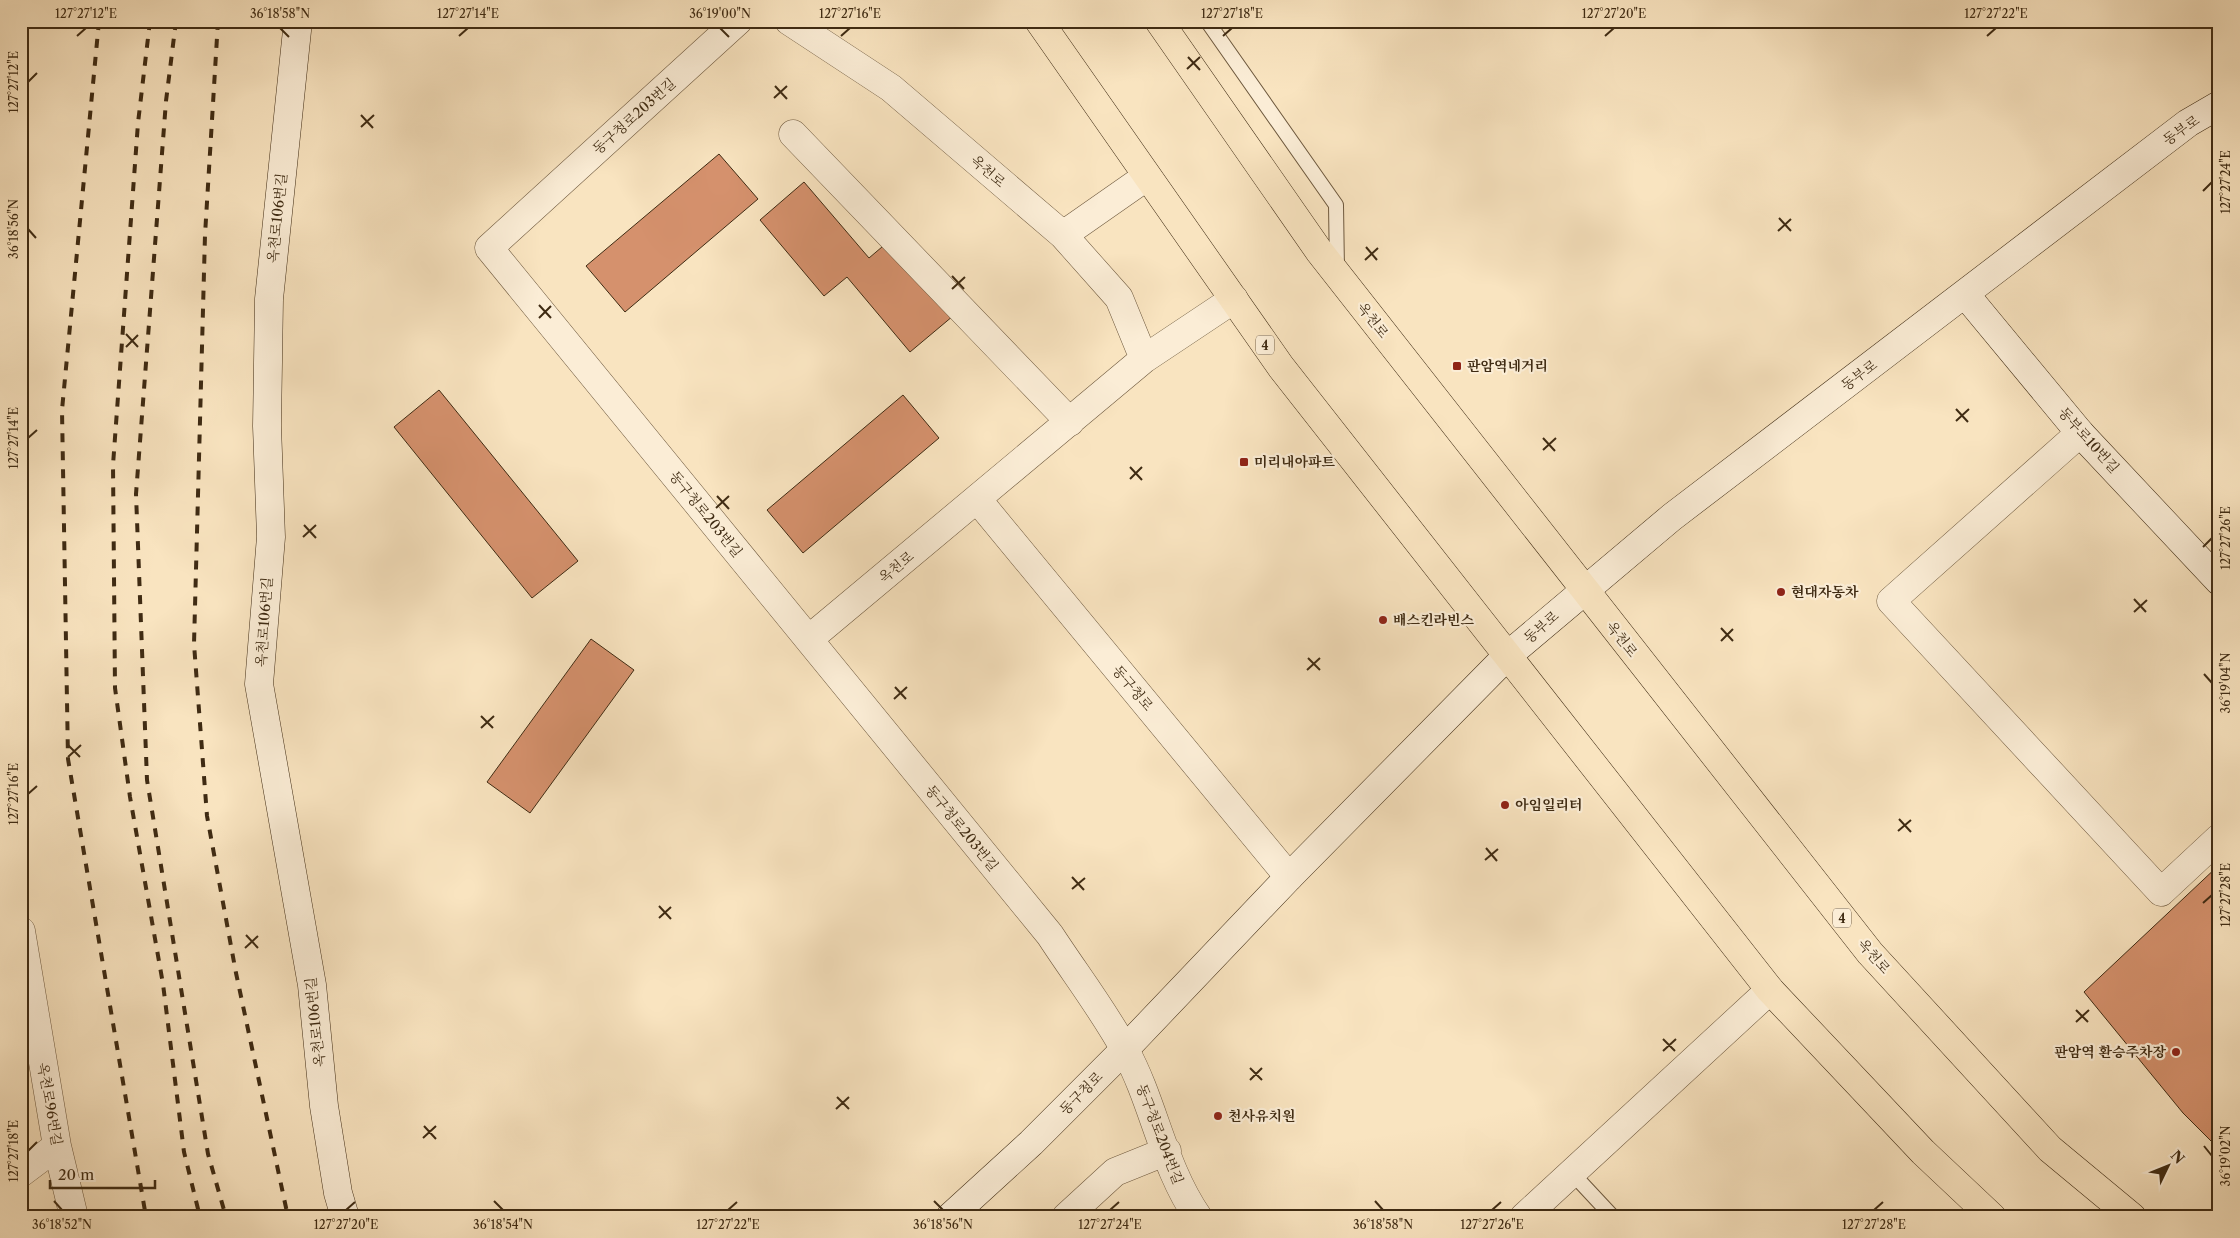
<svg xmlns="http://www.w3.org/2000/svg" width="2240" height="1238" viewBox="0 0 2240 1238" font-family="'Libre Caslon Text','Noto Serif KR',serif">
  <rect width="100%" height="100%" fill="#f9e4c0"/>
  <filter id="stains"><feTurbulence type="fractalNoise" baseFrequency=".004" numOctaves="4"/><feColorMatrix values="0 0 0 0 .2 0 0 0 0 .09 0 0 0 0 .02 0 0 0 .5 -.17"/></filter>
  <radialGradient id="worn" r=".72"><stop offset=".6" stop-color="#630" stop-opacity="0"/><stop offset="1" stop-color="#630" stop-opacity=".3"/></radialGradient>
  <path fill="#d5916d" stroke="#3f2b13" d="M719 154 758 199 625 312 586 266Z
    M804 182 869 258 889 241 953 316 910 352 847 277 824 296 760 220Z
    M439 390 578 561 532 598 394 427Z
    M903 395 939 438 803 553 767 510Z
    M591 639 634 670 530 813 487 782Z
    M2219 865V1149L2183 1113 2084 992Z"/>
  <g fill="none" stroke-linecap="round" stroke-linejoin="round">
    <g stroke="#6e593e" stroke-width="16">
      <path id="lane" d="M1207 21 1336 205 1337 270
        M1572 1173 1613 1217"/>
    </g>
    <g stroke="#6e593e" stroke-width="29">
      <path id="street" d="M738 21 489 248 1050 935C1074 972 1104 1011 1125 1050 1154 1103 1163 1167 1198 1217
        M789 21 891 88 1063 235 1119 298 1144 359
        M793 134 1070 422
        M1063 235 1146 177
        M2080 433 1891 601 2161 892 2219 838
        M977 499 1289 877
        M809 639 1144 359 1234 299
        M21 931 57 1146 74 1217
        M21 1173 57 1146
        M1066 1217 1115 1172 1167 1151
        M1524 1217 1770 990"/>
    </g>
    <g stroke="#3f2b13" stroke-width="29">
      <path id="secondary" d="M298 21 269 299 267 426 271 537 259 684 312 985 324 1106 338 1193 345 1217
        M1965 294 2080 433 2219 581
        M950 1217 1031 1143 1125 1049 1289 877 1507 656 1672 517 2188 123 2219 105"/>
    </g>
    <g stroke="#3f2b13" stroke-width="29">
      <path id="primary" d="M1039 21 1281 367 1770 990 1923 1152 1992 1217
        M1159 21 1319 251 1870 953 2050 1149 2132 1217"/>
    </g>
    <use href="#lane" stroke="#fbedd6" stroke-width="14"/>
    <use href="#street" stroke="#fbedd6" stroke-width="28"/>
    <use href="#secondary" stroke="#fbedd6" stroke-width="28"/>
    <use href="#primary" stroke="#f9e4c0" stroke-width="28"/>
    <path stroke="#3f2b13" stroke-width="4" stroke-dasharray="9 9" stroke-linecap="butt" d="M99 21 62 410 68 759 146 1217
      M150 21 138 123 113 465 115 688 130 797 163 984 184 1152 200 1217
      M176 21 166 101 136 494 147 780 208 1154 226 1217
      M218 21 205 235 194 644 207 816 236 973 288 1217"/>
  </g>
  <path fill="none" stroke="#3f2b13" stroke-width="2" d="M280 28 289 37M720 28 729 37M77 36 86 28M459 36 468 28M841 36 850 28M1223 36 1232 28M1605 36 1614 28M1987 36 1996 28M1188 57 1200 70M1187 69 1200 57M28 82 37 73M775 86 787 99M774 98 787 86M361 115 373 128M361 127 374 115M2203 191 2212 182M1779 218 1791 231M28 229 36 238M1778 231 1791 219M1366 247 1377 260M1365 260 1378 248M952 276 964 289M952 289 965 277M539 305 551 318M539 318 551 306M126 334 138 347M126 347 138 335M1956 409 1968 422M1956 421 1969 409M28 438 37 430M1543 438 1555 451M1543 450 1556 438M1130 467 1142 480M1130 479 1142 467M717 496 729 509M716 508 729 496M304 525 316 538M303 537 316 525M2203 547 2212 538M2134 599 2146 612M2134 612 2147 600M1721 628 1733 641M1721 641 1733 629M1308 658 1320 670M1307 670 1320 658M2204 674 2212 683M895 687 906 699M894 699 907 687M481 716 493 728M481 728 494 716M68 745 80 757M68 757 81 745M28 794 37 786M1899 819 1911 832M1898 831 1911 820M1486 848 1497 861M1485 860 1498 849M1072 877 1084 890M1072 889 1085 878M2203 903 2212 895M659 906 671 919M659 918 671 907M246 935 258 948M245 948 258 936M2076 1010 2088 1022M2076 1022 2089 1010M1663 1039 1675 1051M1663 1051 1676 1039M1250 1068 1262 1080M1250 1080 1262 1068M837 1097 849 1109M836 1109 849 1097M424 1126 436 1139M423 1138 436 1126M2204 1146 2212 1156M28 1151 37 1142M54 1201 62 1210M494 1201 503 1210M934 1201 943 1210M1375 1201 1383 1210M346 1210 355 1202M728 1210 737 1202M1110 1210 1119 1202M1492 1210 1501 1202M1874 1210 1883 1202"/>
  <g fill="#8f2418" stroke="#fbedd6" stroke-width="2">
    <rect x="1452" y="361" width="10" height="10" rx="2.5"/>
    <rect x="1239" y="457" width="10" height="10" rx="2.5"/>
    <circle cx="1781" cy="592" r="5"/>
    <circle cx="1383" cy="620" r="5"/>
    <circle cx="1505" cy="805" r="5"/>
    <circle cx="2176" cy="1052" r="5"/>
    <circle cx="1218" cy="1116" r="5"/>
  </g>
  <g text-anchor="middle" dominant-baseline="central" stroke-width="4.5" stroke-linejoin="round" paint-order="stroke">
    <g fill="#fbedd6" stroke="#77654e" stroke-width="1">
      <rect x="1256" y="335.5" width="18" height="19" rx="4"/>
      <rect x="1833" y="908.5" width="18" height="19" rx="4"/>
    </g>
    <g font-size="12" font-weight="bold" fill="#3f2b13">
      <text x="1265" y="345">4</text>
      <text x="1842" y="918">4</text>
    </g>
    <g font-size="14" fill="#3f2b13" stroke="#fbedd6">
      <text transform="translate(634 116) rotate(-42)">동구청로203번길</text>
      <text transform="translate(2181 130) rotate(-35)">동부로</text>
      <text transform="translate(988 171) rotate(41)">옥천로</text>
      <text transform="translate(277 218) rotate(-84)">옥천로106번길</text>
      <text transform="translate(1373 320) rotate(52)">옥천로</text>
      <text transform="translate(1859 375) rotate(-37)">동부로</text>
      <text transform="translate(2089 440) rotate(48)">동부로10번길</text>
      <text transform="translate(706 514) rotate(51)">동구청로203번길</text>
      <text transform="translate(896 567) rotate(-40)">옥천로</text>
      <text transform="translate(264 622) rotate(-86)">옥천로106번길</text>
      <text transform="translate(1541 627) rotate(-41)">동부로</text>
      <text transform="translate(1622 639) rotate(52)">옥천로</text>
      <text transform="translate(1133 688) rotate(50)">동구청로</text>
      <text transform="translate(962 828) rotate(51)">동구청로203번길</text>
      <text transform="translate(1874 956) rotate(49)">옥천로</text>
      <text transform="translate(315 1022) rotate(-96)">옥천로106번길</text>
      <text transform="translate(1081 1093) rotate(-45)">동구청로</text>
      <text transform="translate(50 1104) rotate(80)">옥천로96번길</text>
      <text transform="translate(1160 1134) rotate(69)">동구청로204번길</text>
    </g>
    <g font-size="14" font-weight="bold" fill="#3f2b13" stroke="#fbedd6" text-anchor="start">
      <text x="1467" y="366">판암역네거리</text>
      <text x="1254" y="462">미리내아파트</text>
      <text x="1791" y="592">현대자동차</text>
      <text x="1393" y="620">배스킨라빈스</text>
      <text x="1515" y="805">아임일리터</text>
      <text x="2166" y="1052" text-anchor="end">판암역 환승주차장</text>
      <text x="1228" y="1116">천사유치원</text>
    </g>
  </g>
  <rect width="2240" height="1238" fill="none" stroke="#f9e4c0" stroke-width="55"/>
  <g transform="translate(2168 1166) rotate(47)" stroke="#fbedd6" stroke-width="4" paint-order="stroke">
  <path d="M0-4L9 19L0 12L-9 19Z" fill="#3f2b13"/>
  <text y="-8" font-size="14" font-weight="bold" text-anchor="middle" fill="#3f2b13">N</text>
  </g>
  <path d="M50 1180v8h105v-8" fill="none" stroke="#3f2b13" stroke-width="2.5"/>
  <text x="58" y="1180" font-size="15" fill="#3f2b13" stroke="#fbedd6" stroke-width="4" paint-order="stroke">20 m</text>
  <rect x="28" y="28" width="2184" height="1182" fill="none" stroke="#3f2b13" stroke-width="2"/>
  <g font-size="12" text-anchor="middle" fill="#3f2b13">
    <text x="86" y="18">127°27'12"E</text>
    <text x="280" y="18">36°18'58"N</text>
    <text x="468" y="18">127°27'14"E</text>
    <text x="720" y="18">36°19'00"N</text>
    <text x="850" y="18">127°27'16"E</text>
    <text x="1232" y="18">127°27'18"E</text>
    <text x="1614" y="18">127°27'20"E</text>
    <text x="1996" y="18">127°27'22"E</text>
    <text transform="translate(14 82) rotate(-90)" y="4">127°27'12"E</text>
    <text transform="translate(2226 182) rotate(-90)" y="4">127°27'24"E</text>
    <text transform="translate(14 229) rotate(-90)" y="4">36°18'56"N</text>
    <text transform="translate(14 438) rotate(-90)" y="4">127°27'14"E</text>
    <text transform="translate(2226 538) rotate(-90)" y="4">127°27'26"E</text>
    <text transform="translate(2226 683) rotate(-90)" y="4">36°19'04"N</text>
    <text transform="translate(14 794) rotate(-90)" y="4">127°27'16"E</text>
    <text transform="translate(2226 895) rotate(-90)" y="4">127°27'28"E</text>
    <text transform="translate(14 1151) rotate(-90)" y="4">127°27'18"E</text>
    <text transform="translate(2226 1156) rotate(-90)" y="4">36°19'02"N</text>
    <text x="62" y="1229">36°18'52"N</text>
    <text x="346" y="1229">127°27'20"E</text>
    <text x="503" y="1229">36°18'54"N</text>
    <text x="728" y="1229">127°27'22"E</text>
    <text x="943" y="1229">36°18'56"N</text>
    <text x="1110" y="1229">127°27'24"E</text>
    <text x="1383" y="1229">36°18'58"N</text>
    <text x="1492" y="1229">127°27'26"E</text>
    <text x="1874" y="1229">127°27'28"E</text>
  </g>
  <rect width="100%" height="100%" filter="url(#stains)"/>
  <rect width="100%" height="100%" fill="url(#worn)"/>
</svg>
